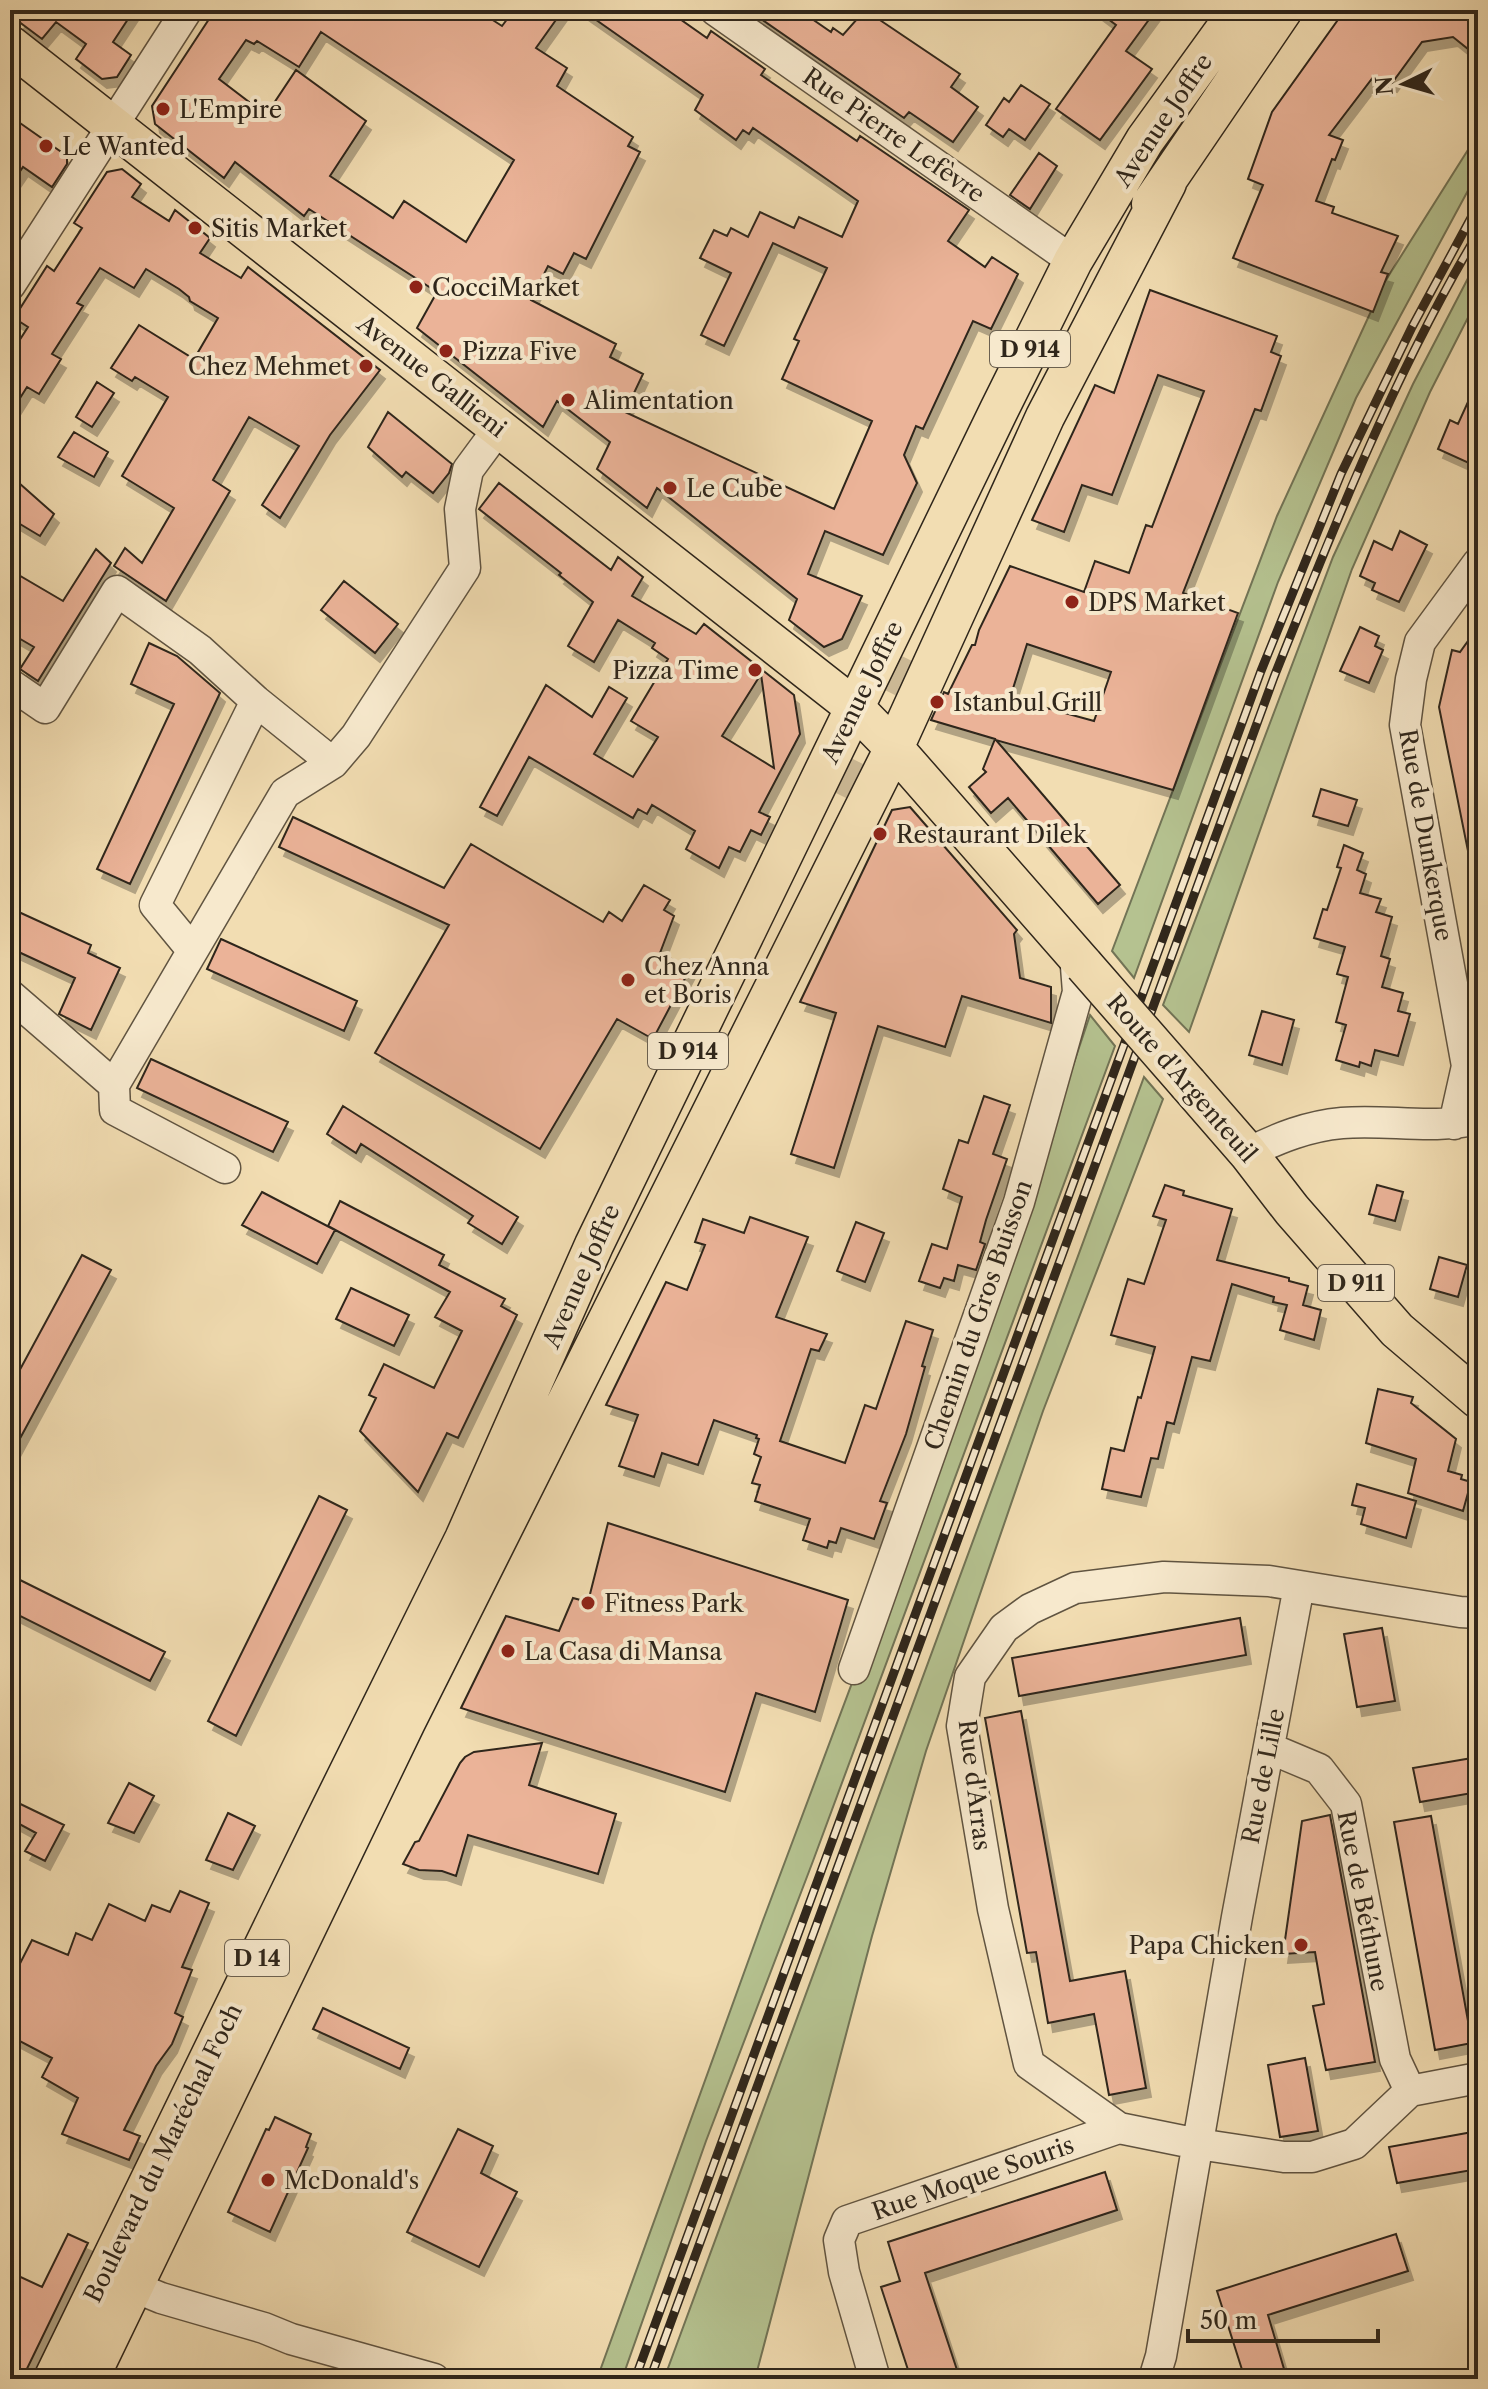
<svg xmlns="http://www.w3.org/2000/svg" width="1488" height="2389" viewBox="0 0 1488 2389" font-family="'Libre Caslon Text',serif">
  <defs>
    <filter id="shadow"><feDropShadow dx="5" dy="9" stdDeviation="0" flood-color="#0004"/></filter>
  </defs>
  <rect width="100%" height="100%" fill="#f2ddb2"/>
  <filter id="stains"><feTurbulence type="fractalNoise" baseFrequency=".0025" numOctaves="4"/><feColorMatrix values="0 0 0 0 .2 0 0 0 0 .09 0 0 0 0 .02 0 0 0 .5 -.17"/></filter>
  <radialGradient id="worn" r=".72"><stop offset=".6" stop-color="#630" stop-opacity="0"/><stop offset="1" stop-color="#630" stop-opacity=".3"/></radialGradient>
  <path fill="#b5c290" stroke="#727456" stroke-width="2" d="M1478 134V172L1356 398 1278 582 1134 978 1112 951 1277 516 1384 283Z
    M1478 259V298L1430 392 1352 569 1189 1032 1163 1005 1333 557 1413 384Z
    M1090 1015 1115 1046 813 1861 706 2141 622 2379H597L762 1923 981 1339Z
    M1144 1077 1163 1099 1043 1411 926 1751 872 1936 755 2379H664Z"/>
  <path fill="#ebb398" stroke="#2f261b" stroke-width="2" fill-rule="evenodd" filter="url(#shadow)" d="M27 10H134L113 42 131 55 117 77 102 79 76 59 86 44 56 22 42 39 18 21Z
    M215 10H477L502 26 514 10H563L536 48 567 68 557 86 633 137 628 146 640 152 586 259 574 253 563 274 548 266 531 300 616 344 610 357 643 374 625 412 834 509 872 421 782 379 799 341 794 339 827 268 773 243 724 346 701 335 731 273 700 258 714 230 727 236 731 228 748 237 760 212 794 228 799 217 842 237 858 201 753 128 749 134 743 130 736 140 695 110 703 95 582 10H667L707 38 711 31 765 69 761 75 857 141 860 136 969 210 948 241 985 267 992 257 1018 274 991 329 973 321 923 429 916 426 904 455 917 483 883 555 825 531 808 574 862 596 842 639 824 647 789 620 797 599 657 488 647 508 597 469 610 442 557 401 543 427 417 328 437 292 309 209 304 216 235 162 224 178 155 124 152 106ZM321 32 514 160 466 242 404 201 393 218 330 176 366 121 296 70 266 115 219 79 246 40 254 44 257 41 299 67Z
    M748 10H799L831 32 833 28 843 35 865 10 960 74 951 87 978 107 953 142 909 112 904 118Z
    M1096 10H1156L1126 51 1152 69 1100 140 1056 109 1116 25Z
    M1345 10H1478V36L1468 49 1453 37 1422 42 1392 83 1374 76 1329 135 1343 140 1335 160 1332 159 1316 201 1334 207 1332 213 1398 236 1381 272 1388 274 1373 312 1233 258 1263 185 1248 179 1272 112Z
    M1021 85 1050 104 1025 140 1009 129 1003 137 986 125 1004 98 1009 102Z
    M10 116 67 156V164L52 187 23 167 10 186Z
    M1039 153 1057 166 1030 209 1010 195Z
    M122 169 141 184 132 197 169 221 175 210 210 238 200 253 241 278 248 267 380 370 330 435 280 518 262 505 299 446 249 417 213 480 230 491 166 601 114 566 125 548 142 563 174 508 122 476 168 397 135 377 132 381 111 368 139 325 194 359 218 318 190 301 189 297 179 289 146 269 134 288 100 268 77 303 83 306 52 354 61 359 39 394 27 387 10 414V355L28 327 14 318 47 266 54 271 82 228 74 223 107 172Z
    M1150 290 1277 336 1271 352 1281 356 1261 411 1255 409 1183 593 1238 613 1173 790 996 740 1120 885 1098 904 1008 798 991 813 969 787 986 772 983 769 995 739 931 720 944 692 948 694 972 645H975L979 630 1010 566 1084 592 1095 561 1129 573 1146 525 1152 527 1204 391 1158 375 1112 495 1082 485 1064 532 1032 520 1095 385 1114 393ZM1027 644 1111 672 1094 721 1010 698Z
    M1478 380V448L1471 464 1438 449 1450 420 1458 424Z
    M97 382 114 393 92 427 76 417Z
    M388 412 452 464 449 473 433 493 406 472 402 477 368 447Z
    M74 432 108 452 94 477 58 457Z
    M10 475 54 514 40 536 10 518Z
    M499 483 611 570 618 557 643 577 632 596 696 634 704 624 794 695 800 734 759 812 770 817 761 835 751 830 740 852 729 847 719 868 686 849 695 831 652 805 647 814 638 809 633 818 529 757 497 816 480 807 546 685 592 717 609 687 627 698 594 754 633 777 658 737 631 721 668 659 652 648 655 643 618 620 594 662 568 646 593 602 559 575 561 573 479 509ZM761 674 774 768 722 736Z
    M1400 531 1427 545 1399 602 1372 590 1375 583 1360 576 1374 541 1392 550Z
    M96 549 111 563 38 681 20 669 34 647 10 633V570L63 601Z
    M344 581 398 624 375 653 321 610Z
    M1360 627 1379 636 1375 646 1383 650 1369 683 1340 671Z
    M1478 627V706L1476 719 1478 732V850L1468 851 1439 707 1452 650 1460 652Z
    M149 643 177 656 220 693 130 884 97 869 174 704 131 684Z
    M1321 789 1357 800 1348 826 1313 816Z
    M910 807 1017 930 1014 934 1020 978 1051 987V1023L962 996 945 1047 878 1026 834 1168 791 1154 836 1013 800 1002 892 810Z
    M293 817 444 888 471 844 603 922 609 912 622 921 644 885 670 900 664 910 674 916 660 953 690 969 653 1039 617 1019 540 1149 375 1053 449 925 279 847Z
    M1344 845 1363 853 1357 870 1366 874 1360 893 1381 899 1376 912 1392 917 1381 956 1390 959 1382 987 1403 993 1398 1011 1410 1014 1398 1056 1375 1050 1371 1066 1360 1062 1359 1067 1336 1060 1346 1025 1336 1022 1348 977 1337 974 1345 947 1314 938 1323 909 1327 910 1341 868 1337 867Z
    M10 908 91 945 88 953 120 968 91 1030 59 1014 75 978 10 948Z
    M221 939 357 1001 344 1031 207 969Z
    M1262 1011 1294 1020 1282 1065 1249 1055Z
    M151 1059 288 1122 273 1152 137 1088Z
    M984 1096 1010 1105 993 1154 1007 1159 986 1220 980 1242 985 1244 976 1270 958 1265 954 1281 944 1278 940 1288 919 1281 932 1244 947 1249 962 1197 943 1189 959 1140 968 1143Z
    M343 1106 518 1217 502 1244 468 1223 473 1216 361 1144 356 1153 327 1134Z
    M1165 1185 1184 1191 1183 1195 1232 1209 1217 1260 1289 1278V1281L1308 1286 1303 1305 1321 1310 1314 1340 1280 1330 1287 1305 1273 1302 1274 1297 1232 1284 1210 1361 1192 1357 1174 1424 1167 1422 1158 1459 1151 1458 1141 1497 1102 1489 1111 1448 1124 1451 1138 1397 1141 1398 1155 1347 1111 1335 1128 1279 1144 1284 1166 1220 1153 1216Z
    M1377 1185 1403 1192 1395 1221 1369 1214Z
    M262 1192 335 1230 317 1264 242 1225Z
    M340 1201 444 1255 439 1265 505 1299 501 1306 517 1315 458 1438 447 1433 418 1492 360 1431 376 1398 369 1395 384 1364 434 1388 462 1331 435 1317 450 1292 328 1226Z
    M750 1217 808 1237 776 1317 827 1334 819 1351 811 1349 780 1441 845 1463 865 1405 876 1409 906 1321 933 1330 922 1366 925 1367 906 1434 880 1501 887 1503 874 1539 841 1528 836 1543 829 1541 827 1548 803 1540 810 1519 755 1501 760 1485 752 1483 761 1457 754 1454 759 1439 756 1438 757 1435 714 1420 698 1465 662 1453 654 1477 619 1466 638 1415 606 1405 666 1282 687 1290 705 1245 695 1242 703 1219 744 1233Z
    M856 1222 884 1233 865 1282 837 1271Z
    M82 1255 111 1270 10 1457V1388Z
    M1439 1257 1467 1265 1458 1297 1430 1289Z
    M351 1288 409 1315 394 1346 336 1319Z
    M1378 1389 1413 1397 1411 1403 1456 1439 1448 1471 1462 1475 1461 1479 1471 1482 1463 1511 1408 1493 1416 1459 1366 1443Z
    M1357 1484 1416 1501 1406 1538 1361 1524 1365 1508 1352 1505Z
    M319 1496 347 1510 236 1736 208 1721Z
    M608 1523 848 1600 815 1712 756 1693 725 1792 461 1708 506 1616 559 1631 573 1598 588 1602Z
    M10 1575 165 1652 150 1681 10 1611Z
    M1240 1618 1246 1655 1019 1696 1012 1658Z
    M1382 1628 1395 1701 1357 1707 1344 1634Z
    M1021 1711 1070 1981 1125 1971 1146 2088 1109 2095 1094 2014 1048 2023 1036 1952 1027 1953 985 1718Z
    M542 1743 529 1785 616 1814 598 1874 468 1835 456 1876 442 1871 419 1870 403 1864 415 1842 419 1841 460 1763 465 1757 474 1752Z
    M1478 1757V1792L1420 1802 1413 1768Z
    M129 1783 154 1796 134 1833 108 1823Z
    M10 1799 64 1825 45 1861 25 1851 36 1833 10 1819Z
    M228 1813 255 1826 233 1870 206 1860Z
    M1330 1815 1375 2062 1326 2070 1313 2006 1324 2004 1315 1952 1283 1954 1302 1821Z
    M1431 1816 1472 2043 1435 2050 1394 1822Z
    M180 1891 209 1903 182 1967 192 1970 175 2013 183 2017 172 2044 156 2066 124 2130 140 2136 129 2160 62 2134 78 2098 42 2077 52 2058 10 2036V1983L32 1940 68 1955 76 1933 92 1940 109 1904 145 1921 152 1905 170 1912Z
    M323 2008 409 2048 400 2069 313 2029Z
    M1305 2058 1318 2131 1280 2137 1268 2065Z
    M275 2117 311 2134 306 2147 308 2148 270 2232 228 2212 266 2129 269 2130Z
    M458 2129 493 2146 481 2173 517 2192 479 2267 407 2232Z
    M1478 2131V2169L1397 2183 1389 2147Z
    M1105 2172 1117 2210 925 2273 960 2379H911L881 2287 900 2281 888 2242Z
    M68 2234 88 2243 22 2379H10V2272L42 2287Z
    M1396 2234 1408 2271 1268 2315 1287 2379H1245L1217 2291Z"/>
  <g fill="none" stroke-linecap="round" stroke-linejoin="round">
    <path stroke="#cbb894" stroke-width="38" stroke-dasharray="38 19" stroke-linecap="butt" d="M842 796 910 658"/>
    <g stroke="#605441" stroke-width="33">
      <path id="minor" d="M715 10 1073 261
        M10 285 187 10
        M10 684 45 708 117 591 200 650 256 701 333 763
        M192 950 155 905 256 701
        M10 995 114 1085 285 793 333 763 356 736 465 568 460 509 468 470 499 428
        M114 1085 115 1110 225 1168
        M1454 1124 1467 1066 1405 725 1411 679 1420 642 1478 563
        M1248 1153C1278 1138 1308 1126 1342 1123 1388 1119 1431 1130 1478 1119
        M1478 1613 1460 1612 1269 1581 1164 1577 1075 1588 1030 1609 1004 1628 970 1677 962 1726 993 1909 1029 2064 1119 2128 1198 2144 1284 2157H1312L1354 2144 1410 2091 1478 2078
        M854 1669 1019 1202 1078 992 1075 954
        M1269 1748 1319 1769 1346 1804 1395 2059 1410 2091
        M132 2286 161 2298 264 2328 291 2339 434 2379
        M875 2379 844 2272 839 2240 847 2221 1119 2128
        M1154 2379 1161 2356 1237 1917 1299 1586"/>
    </g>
    <g stroke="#2f261b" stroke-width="41">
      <path id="major" d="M10 45 854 707 894 748 1084 965
        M1151 204 1283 10
        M1188 1084 1248 1153 1292 1210 1397 1330 1478 1399
        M53 2379 322 1826 464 1539 594 1245 999 410 1073 261 1145 140 1239 10
        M89 2379 406 1722 894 748 1045 417 1167 183"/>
    </g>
    <use href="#minor" stroke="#f7e9cd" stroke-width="30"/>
    <use href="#major" stroke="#f2ddb2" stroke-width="38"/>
    <g stroke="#2f261b" stroke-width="9">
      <path id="rail" d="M635 2379 1261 671 1341 474 1412 327 1478 205
        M650 2379 1274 677C1334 526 1395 372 1478 233"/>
    </g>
    <use href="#rail" stroke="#f7e9cd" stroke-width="6" stroke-dasharray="18" stroke-linecap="butt"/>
    <g stroke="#2f261b" stroke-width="41" stroke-linecap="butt">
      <path id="major-bridge" d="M1084 965 1188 1084"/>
    </g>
    <use href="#major-bridge" stroke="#f2ddb2" stroke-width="38"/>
  </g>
  <g fill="#8f2418" stroke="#f7e9cd" stroke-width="3">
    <circle cx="163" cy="109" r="8"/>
    <circle cx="46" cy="146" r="8"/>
    <circle cx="195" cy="228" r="8"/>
    <circle cx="416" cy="287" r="8"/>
    <circle cx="446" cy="351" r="8"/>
    <circle cx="366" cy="366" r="8"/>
    <circle cx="568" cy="400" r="8"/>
    <circle cx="670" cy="488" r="8"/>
    <circle cx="1072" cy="602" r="8"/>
    <circle cx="755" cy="670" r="8"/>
    <circle cx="937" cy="702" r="8"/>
    <circle cx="880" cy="834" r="8"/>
    <circle cx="628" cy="980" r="8"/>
    <circle cx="588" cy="1603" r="8"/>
    <circle cx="508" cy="1651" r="8"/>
    <circle cx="1301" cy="1945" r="8"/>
    <circle cx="268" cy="2180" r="8"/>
  </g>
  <g text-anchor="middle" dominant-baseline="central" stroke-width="8" stroke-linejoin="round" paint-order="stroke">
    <g fill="#f7e9cd" stroke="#6b6050" stroke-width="2">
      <rect x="990" y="331" width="80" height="36" rx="6"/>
      <rect x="648" y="1033" width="80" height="36" rx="6"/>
      <rect x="1318" y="1265" width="76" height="36" rx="6"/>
      <rect x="225" y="1940" width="64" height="36" rx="6"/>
    </g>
    <g font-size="22" font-weight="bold" fill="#2f261b">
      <text x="1030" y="349">D 914</text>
      <text x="688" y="1051">D 914</text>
      <text x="1356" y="1283">D 911</text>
      <text x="257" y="1958">D 14</text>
    </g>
    <g font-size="24" fill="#2f261b" stroke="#f7e9cd" text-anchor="start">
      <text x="179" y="109">L'Empire</text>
      <text x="62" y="146">Le Wanted</text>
      <text x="211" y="228">Sitis Market</text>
      <text x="432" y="287">CocciMarket</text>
      <text x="462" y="351">Pizza Five</text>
      <text x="350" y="366" text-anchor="end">Chez Mehmet</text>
      <text x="584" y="400">Alimentation</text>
      <text x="686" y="488">Le Cube</text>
      <text x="1088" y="602">DPS Market</text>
      <text x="739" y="670" text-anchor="end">Pizza Time</text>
      <text x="953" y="702">Istanbul Grill</text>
      <text x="896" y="834">Restaurant Dilek</text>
      <text x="644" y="966">Chez Anna<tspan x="644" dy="28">et Boris</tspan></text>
      <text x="604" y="1603">Fitness Park</text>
      <text x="524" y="1651">La Casa di Mansa</text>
      <text x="1285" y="1945" text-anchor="end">Papa Chicken</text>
      <text x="284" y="2180">McDonald's</text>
    </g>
    <g font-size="24" fill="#2f261b" stroke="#f7e9cd">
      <text transform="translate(1163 120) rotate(-56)">Avenue Joffre</text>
      <text transform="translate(894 135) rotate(35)">Rue Pierre Lefèvre</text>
      <text transform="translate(432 376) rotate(38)">Avenue Gallieni</text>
      <text transform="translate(862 692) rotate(-64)">Avenue Joffre</text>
      <text transform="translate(1426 835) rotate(80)">Rue de Dunkerque</text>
      <text transform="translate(1182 1078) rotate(49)">Route d'Argenteuil</text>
      <text transform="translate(581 1276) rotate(-66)">Avenue Joffre</text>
      <text transform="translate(978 1315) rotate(-71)">Chemin du Gros Buisson</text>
      <text transform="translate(1263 1776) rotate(-79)">Rue de Lille</text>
      <text transform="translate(975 1785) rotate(83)">Rue d'Arras</text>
      <text transform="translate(1363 1901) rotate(79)">Rue de Béthune</text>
      <text transform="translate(163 2153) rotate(-64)">Boulevard du Maréchal Foch</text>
      <text transform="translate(973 2178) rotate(-19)">Rue Moque Souris</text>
    </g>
  </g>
  <rect width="1488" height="2389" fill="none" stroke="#f2ddb2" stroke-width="40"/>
  <rect x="12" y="12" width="1464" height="2365" fill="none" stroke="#2f261b" stroke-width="4"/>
  <rect x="20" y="20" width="1448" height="2349" fill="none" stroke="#2f261b" stroke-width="2"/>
  <g transform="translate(1404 84) rotate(265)" stroke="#f7e9cd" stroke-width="6" paint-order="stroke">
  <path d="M0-6L14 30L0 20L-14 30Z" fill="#2f261b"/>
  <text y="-12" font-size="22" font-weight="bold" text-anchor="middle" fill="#2f261b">N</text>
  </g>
  <path d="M1188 2329v12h190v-12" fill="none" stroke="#2f261b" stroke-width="4"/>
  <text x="1200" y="2329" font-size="24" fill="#2f261b" stroke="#f7e9cd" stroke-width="6" paint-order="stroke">50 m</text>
  <rect width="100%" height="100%" filter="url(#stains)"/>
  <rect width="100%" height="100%" fill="url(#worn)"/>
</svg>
